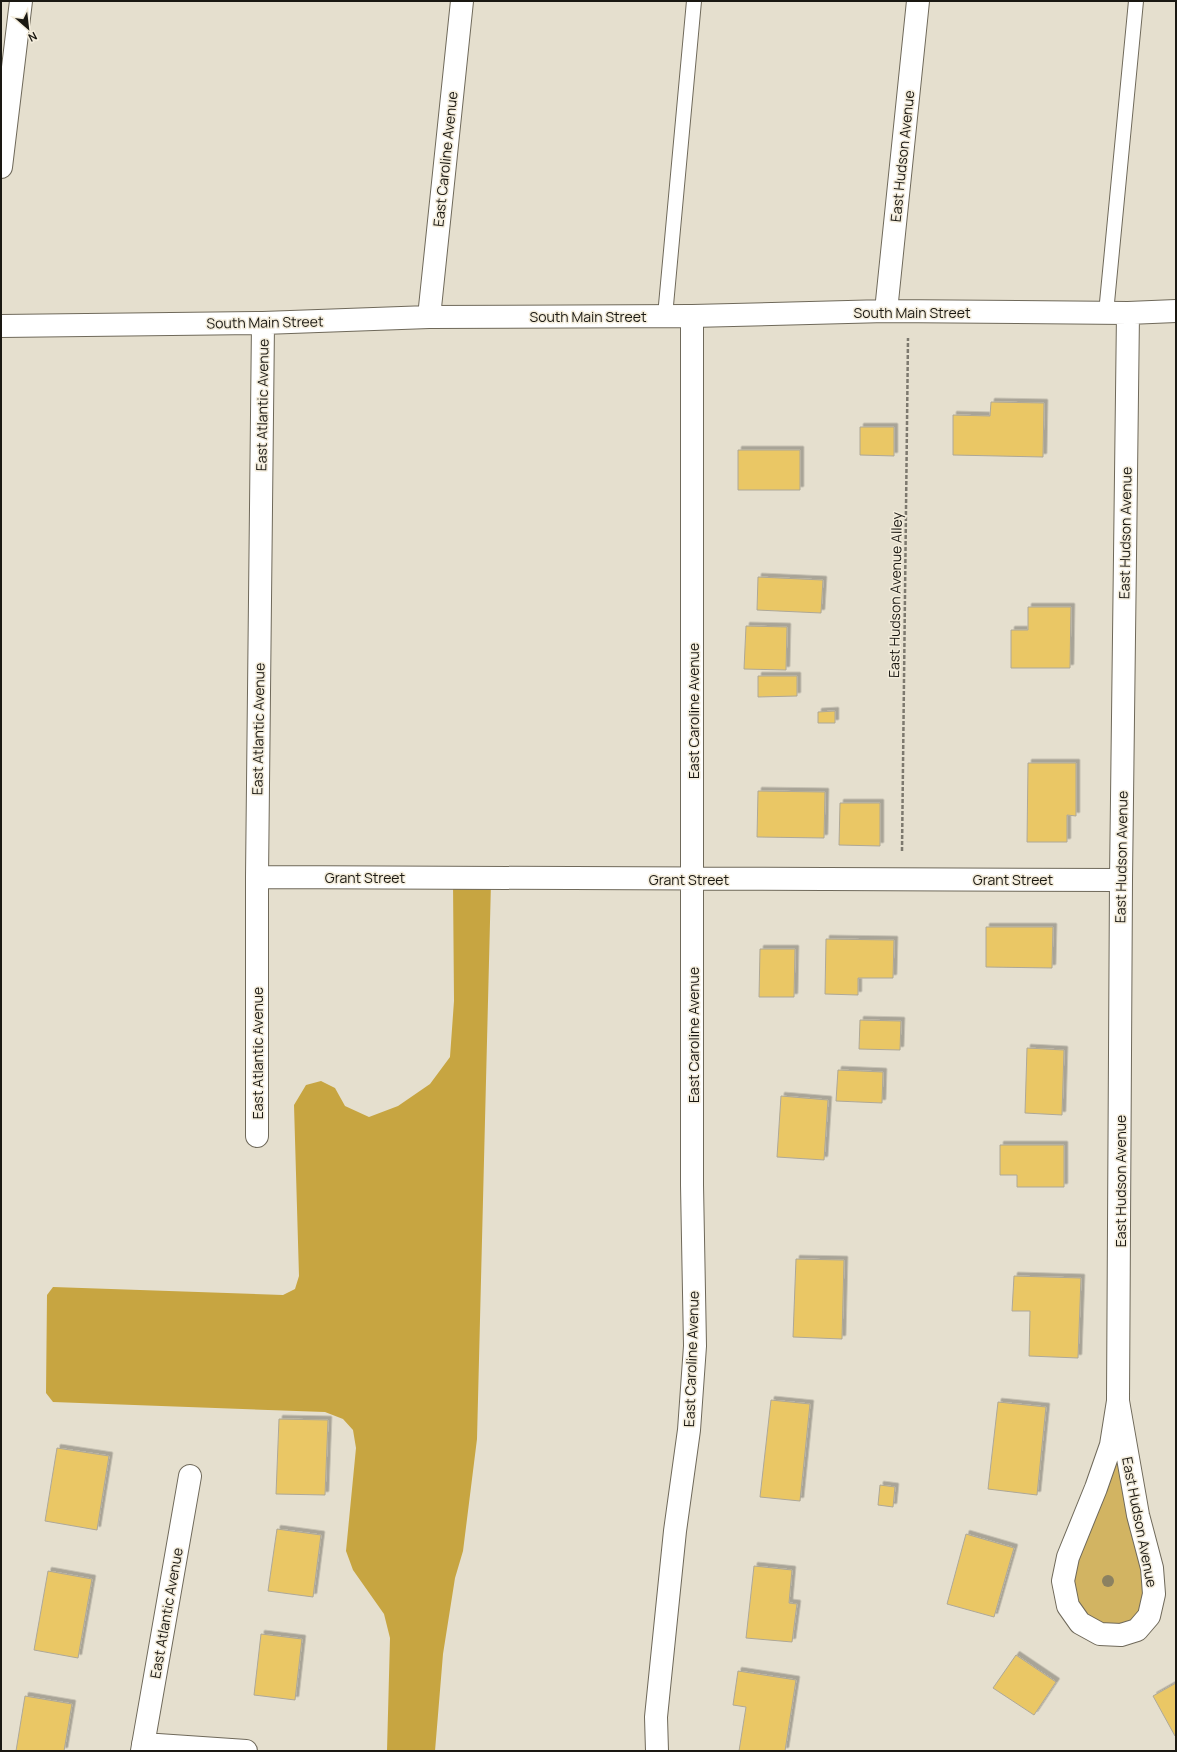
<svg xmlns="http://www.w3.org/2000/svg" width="1177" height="1752" viewBox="0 0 1177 1752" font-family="Manrope,sans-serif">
  <defs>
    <filter id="shadow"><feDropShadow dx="3.5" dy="-3.5" stdDeviation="0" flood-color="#0004"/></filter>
  </defs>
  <rect width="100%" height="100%" fill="#e5dfce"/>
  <path fill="#d2b462" d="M1118 1402 1152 1568 1136 1630 1080 1623 1068 1557Z"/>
  <path fill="#c7a541" d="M491 882 477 1439 463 1551 455 1578 443 1654 435 1751H387L390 1638 384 1614 353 1570 346 1551 356 1448 353 1430 343 1419 325 1412 53 1402 46 1393 47 1295 53 1287 283 1295 295 1289 299 1276 294 1105 306 1085 321 1081 335 1088 345 1106 369 1117 398 1106 430 1084 450 1057 454 1001 453 883Z"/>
  <path fill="#eac765" stroke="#aea898" filter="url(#shadow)" d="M991 402 1044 403 1043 457 953 455V415L990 416Z
    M860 427H894V456L860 455Z
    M738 450H800V490H738Z
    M758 577 823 580 821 613 757 610Z
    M1028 607H1071L1070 668H1011V630H1028Z
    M746 626 787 627 786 670 744 669Z
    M758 676H797V696L758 697Z
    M835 711V723H818V712Z
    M1028 763H1076V816L1067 815V842H1027Z
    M758 791 825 792 824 838 757 837Z
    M840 803H880V846L839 845Z
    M986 927H1053L1052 968 986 967Z
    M826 939 894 940 893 978H858V995L825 994Z
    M760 949H795L794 997H759Z
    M860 1020 901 1021 900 1050 859 1049Z
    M1027 1048 1064 1050 1062 1115 1025 1113Z
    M838 1070 883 1072 882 1103 836 1101Z
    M781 1096 828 1100 824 1160 777 1157Z
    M1000 1145H1064V1187H1017V1175H1000Z
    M796 1259 844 1260 842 1339 793 1337Z
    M1014 1276 1081 1278 1078 1358 1029 1356 1030 1311H1012Z
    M771 1400 810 1404 800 1501 760 1497Z
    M998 1402 1046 1407 1037 1495 988 1489Z
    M279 1419 328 1420 325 1495 276 1494Z
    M57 1448 109 1456 97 1530 45 1521Z
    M880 1485 895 1487 893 1507 878 1505Z
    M277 1529 321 1535 313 1597 268 1591Z
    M966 1534 1014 1548 994 1617 947 1604Z
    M754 1566 792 1570 789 1603 797 1604 792 1642 746 1638Z
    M48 1571 92 1579 78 1658 34 1650Z
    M261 1634 302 1639 295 1700 254 1695Z
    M1016 1655 1056 1682 1034 1715 993 1688Z
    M738 1671 796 1680 785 1751H739L746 1707 733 1705Z
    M1176 1683V1735L1175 1736 1153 1696Z
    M25 1696 72 1704 64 1751H16Z"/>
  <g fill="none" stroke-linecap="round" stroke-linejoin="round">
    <g stroke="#6f695a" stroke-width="16">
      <path id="service" d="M1106 313 1136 1
        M665 316 694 1"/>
    </g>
    <g stroke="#6f695a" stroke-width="24">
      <path id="minor" d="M1 167 21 1
        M886 311 918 1
        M429 317 462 1
        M1 326 263 323 429 317 692 316 886 311 1128 313 1176 311
        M257 877 1121 880
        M257 1136V877L263 323
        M1118 1401 1138 1515 1152 1568 1154 1594 1149 1616 1137 1630 1121 1635 1100 1634 1080 1623 1068 1606 1063 1581 1068 1557 1096 1488 1111 1445 1118 1401 1121 880 1128 313
        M143 1744 246 1751
        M142 1751 190 1476
        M657 1751 656 1717 675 1531 689 1430 695 1346 692 1185V316"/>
    </g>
    <path stroke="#7d796e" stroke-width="2.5" stroke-dasharray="4 2" stroke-linecap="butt" d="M902 851 908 338"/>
    <use href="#service" stroke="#fff" stroke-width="14"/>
    <use href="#minor" stroke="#fff" stroke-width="22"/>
  </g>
  <circle fill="#8b8161" cx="1108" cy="1581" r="6"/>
  <g text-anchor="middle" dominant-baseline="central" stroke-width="3" stroke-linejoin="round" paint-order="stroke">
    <g font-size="14" fill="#1a1812" stroke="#f3ecdb">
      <text transform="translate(902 156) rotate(-84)">East Hudson Avenue</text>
      <text transform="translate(445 159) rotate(-84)">East Caroline Avenue</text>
      <text x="912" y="312">South Main Street</text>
      <text x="588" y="316">South Main Street</text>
      <text transform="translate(265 322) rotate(-1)">South Main Street</text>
      <text transform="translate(262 405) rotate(-89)">East Atlantic Avenue</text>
      <text transform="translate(1125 533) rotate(-89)">East Hudson Avenue</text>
      <text transform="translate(895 595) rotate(-89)">East Hudson Avenue Alley</text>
      <text transform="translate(693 711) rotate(-90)">East Caroline Avenue</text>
      <text transform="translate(258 729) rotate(-89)">East Atlantic Avenue</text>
      <text transform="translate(1121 857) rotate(-89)">East Hudson Avenue</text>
      <text x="365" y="877">Grant Street</text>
      <text x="689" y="879">Grant Street</text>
      <text x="1013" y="879">Grant Street</text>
      <text transform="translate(693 1035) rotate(-90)">East Caroline Avenue</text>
      <text transform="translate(257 1053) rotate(-90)">East Atlantic Avenue</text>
      <text transform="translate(1120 1181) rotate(-90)">East Hudson Avenue</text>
      <text transform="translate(691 1359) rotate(-88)">East Caroline Avenue</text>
      <text transform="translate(1140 1522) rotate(79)">East Hudson Avenue</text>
      <text transform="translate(166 1613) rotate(-80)">East Atlantic Avenue</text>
    </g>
  </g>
  <rect width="1177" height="1752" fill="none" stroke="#1a1812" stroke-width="4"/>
  <g transform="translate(28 28) rotate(152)" stroke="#f3ecdb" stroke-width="3" paint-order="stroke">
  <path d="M0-3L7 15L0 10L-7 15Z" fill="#1a1812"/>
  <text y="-6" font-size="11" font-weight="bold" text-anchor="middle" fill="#1a1812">N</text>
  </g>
</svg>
